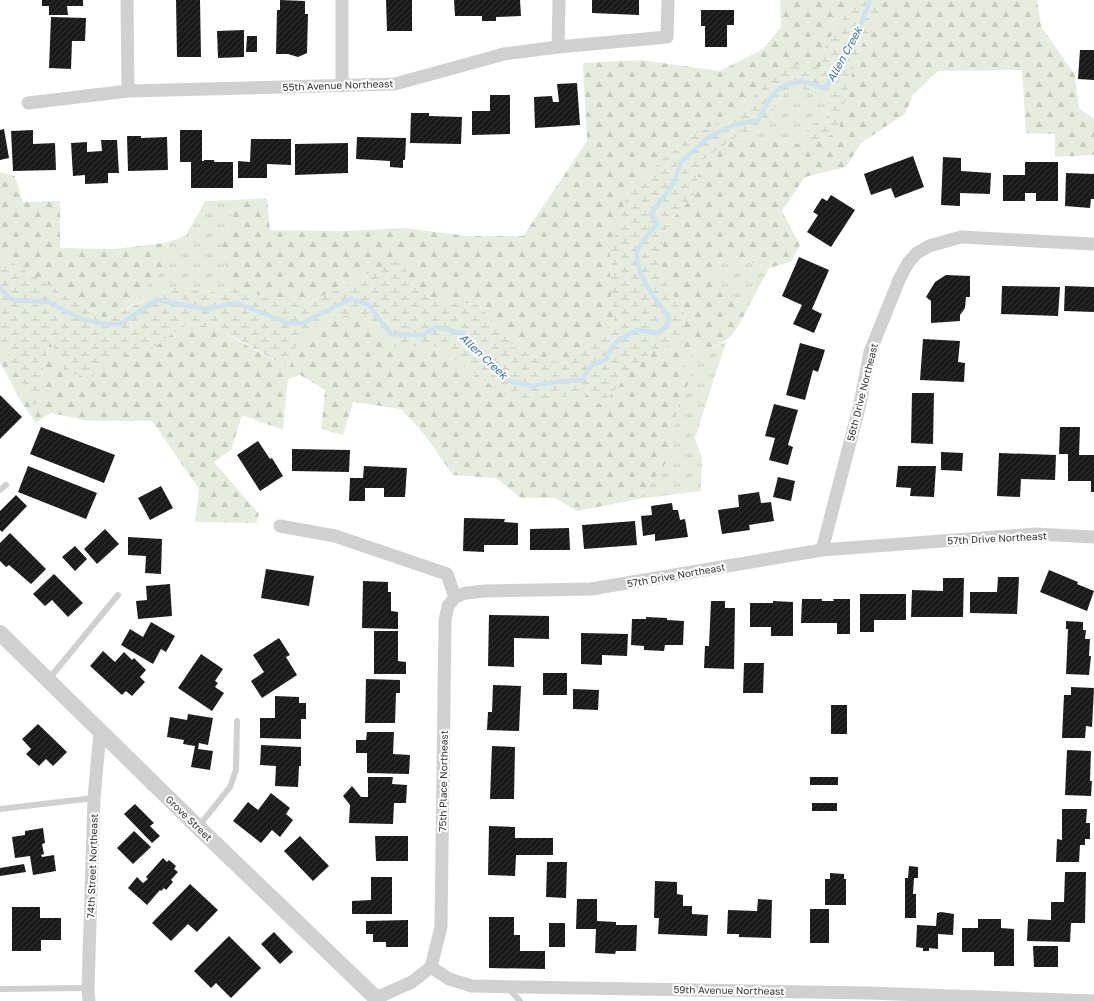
<svg xmlns="http://www.w3.org/2000/svg" width="1094" height="1001" viewBox="0 0 1094 1001" font-family="'Golos Text',sans-serif">
  <defs>
    <pattern id="grass-tufts" width="24" height="20" patternUnits="userSpaceOnUse"><rect width="24" height="20" fill="#e6ecdf"/><path d="M3 7l-1-3M5 7V3M7 7l1-3M15 17l-1-3M17 17v-4M19 17l1-3" fill="none" stroke="#c6cbc0"/></pattern>
    <pattern id="forest-firs" width="22" height="20" patternUnits="userSpaceOnUse"><rect width="22" height="20" fill="#e6ecdf"/><path d="M5 1l3.5 6h-7zM16 11l3.5 6h-7z" fill="#c6cbc0"/></pattern>
    <pattern id="wetland-marsh" width="20" height="14" patternUnits="userSpaceOnUse"><rect width="20" height="14" fill="#e6ecdf"/><path d="M1 5h8M5 5V1M11 12h8M15 12V8" fill="none" stroke="#c6cbc0"/></pattern>
    <pattern id="building-hatch" width="6" height="6" patternUnits="userSpaceOnUse"><rect width="6" height="6" fill="#1a1a1a"/><path d="M-1 1l2-2M0 6l6-6M5 7l2-2" fill="none" stroke="#333"/></pattern>
  </defs>
  <rect width="100%" height="100%" fill="#fff"/>
  <path fill="url(#grass-tufts)" d="M801 88 828 98 826 122 806 124 807 145 736 137 766 123 786 90Z
    M234 200 228 231 222 246 231 287 221 293 176 287 131 306 149 283 166 265 163 243 175 240 186 235 205 201Z
    M729 255 769 268 749 306 723 297 711 261Z
    M726 342 695 438 702 458 701 491 638 499 669 459 677 407 691 378 684 364 698 347 712 348Z"/>
  <path fill="url(#forest-firs)" d="M780 0H851L850 7 825 46 820 68 757 91 747 109 691 136 664 158 610 253 611 292 614 320 570 363 543 360 515 347 478 304 435 301 411 284 371 272 342 288 304 304 278 301 231 287 222 246 228 231 234 200 267 198 270 230 344 231 404 228 468 236H523L587 141 583 63 641 60 720 71 763 49 781 27Z
    M885 0H1037L1041 26 1075 75 1079 108 1094 119V155L1055 157V134L1026 133 1022 70 938 71 913 95 905 114 861 143 846 167 805 177 782 211 800 245 791 262 769 268 729 255 711 261 723 297 749 306C741 322 732 342 713 347 709 349 702 347 698 347L684 364 691 378 677 407 669 459 638 499 577 511 555 498H521L496 478 453 475 424 434 401 409 353 402 343 435 321 429 325 390 300 375 288 379 283 430 242 415 231 450 214 462 259 514 256 523 195 522 199 489 152 421H88L51 413 36 423 22 403 0 362V342L8 356 42 400 41 380 50 340 92 380 98 365 121 355 150 350 186 324 214 327 289 369 296 347 314 327 339 316H366L395 347H437L507 396 537 401 586 394 602 405 633 369 654 350 682 341 684 313 658 271 667 225 694 195 701 161 736 137 807 145 838 132 852 73 861 47Z
    M0 172 15 176 23 202 60 201V248L115 249 163 243 166 265 149 283 131 306 105 319 8 260 0 262Z"/>
  <path fill="url(#wetland-marsh)" d="M851 0H885L861 47 852 73 838 132 807 145 806 124 826 122 828 98 801 88 786 90 766 123 736 137 701 161 694 195 667 225 658 271 684 313 682 342 654 350 633 369 602 405 586 394 537 401 507 396 437 347H395L366 316H339L314 327 296 347 289 369 248 345 214 327 186 324 150 350 121 355 98 365 92 380 64 370 50 340 41 380 42 400 33 405 8 356 0 342V262L8 260 105 319 141 302 176 287 221 293 231 287 278 301 304 304 342 288 371 272 402 258 411 284 435 301 478 304 515 347 543 360 570 363 614 320 611 292 610 253 626 198 664 158 691 136 747 109 757 91 787 63 820 68 825 46 850 7Z"/>
  <g fill="none" stroke-linecap="round" stroke-linejoin="round">
    <path stroke="#cfe2ee" stroke-width="4.5" d="M0 288 12 300 49 302 81 319 105 324H120L157 300 205 309 236 303 288 323H303L350 299 368 304 391 334 423 335 436 327 463 333 510 381 532 386 556 382 581 380 592 365 605 360 616 342 636 330 657 333 667 327 669 318C659 304 633 271 637 252 638 245 652 231 657 224L651 214 675 181 680 163 710 136 734 125 758 120 772 95 783 86 801 81 825 88 859 30 870 0"/>
  </g>
  <path fill="url(#building-hatch)" d="M42 0H83V6H67L68 15H49V6H42Z
    M176 0H200L201 57H177Z
    M280 0 305 1V14H308L307 53 298 57 288 54H276L277 10H280Z
    M386 0H412V31H387Z
    M454 0H520L521 16 496 17V21H482V16H455Z
    M592 0H639V15L592 13Z
    M701 10H734V25H727V47H705V26H701Z
    M51 17 86 18 85 41H72L71 69 49 68Z
    M244 30V57L218 58 217 31Z
    M247 36H257V52H246Z
    M1080 50H1094V80L1078 79Z
    M577 83 580 125 535 128 534 97 552 96 553 102H559L557 84Z
    M490 95H510V134L472 135V111H490Z
    M411 113H429V116L462 117 461 144 410 143Z
    M4 129 9 158 0 160V130Z
    M33 130V144L55 143 56 170 13 171 11 131Z
    M180 130H202V161H204V160H214V161L215 162H233V188H191V162H180Z
    M127 136H141V138L167 137 168 170 128 171Z
    M357 137 406 138 405 160H403V168L390 167V161L356 159Z
    M251 139H291V165L267 164V178H238V161L250 162Z
    M101 140H117L119 173H108V183L85 184V175L73 176 71 143 87 142V152L102 151Z
    M348 143V173L295 175V144Z
    M913 156 924 187 895 198 891 188 871 195 864 174Z
    M943 157 961 158V171L991 173 990 194 960 193V206L941 205Z
    M1025 162H1058V201H1036V193H1025V201H1003V175H1025Z
    M1066 173 1094 174V199H1091L1090 208 1065 206Z
    M831 195 855 210 831 247 807 232 818 215 813 212 822 198 827 201Z
    M799 257 829 270 812 309 822 314 814 333 793 324 802 305 782 296Z
    M946 275 970 276V297H966L965 308 960 315V321L931 323V301L926 297 935 282Z
    M1002 286 1060 287 1058 316 1001 314Z
    M1065 286 1094 287V312L1064 311Z
    M923 339 960 341 958 362 965 363 964 382 920 380Z
    M800 343 825 350 818 372 813 370 805 400 786 395Z
    M912 393H934L933 444 911 443Z
    M0 395 22 417 0 439Z
    M774 404 798 410 788 445 793 447 788 465 769 460 775 438 765 436Z
    M41 427 115 455 104 483 30 454Z
    M1060 427H1080L1079 455H1094V492H1091V481H1068V454H1059Z
    M258 441 270 459 272 458 283 476 260 491 237 455Z
    M292 449 350 450 349 472 292 471Z
    M941 452 963 453 962 471 941 470Z
    M999 453 1056 455 1055 480 1021 479 1020 497 997 496Z
    M28 466 97 493 86 519 18 492Z
    M364 466 407 468 405 497H384V488H365V501H349L350 478H363Z
    M898 466H936L934 497 910 496 911 488 896 487Z
    M778 477 795 481 791 501 773 497Z
    M161 486 173 508 150 520 138 498Z
    M759 492 761 503 771 502 774 521 749 525 750 530 722 534 718 510 739 507 738 495Z
    M16 495 27 506 2 532 0 530V511Z
    M672 503 673 510H678L680 520 685 519 688 537 655 541V534L643 536 641 516 652 515 651 506Z
    M464 518 505 519 504 522 518 523V545H484V552L463 551Z
    M635 521 637 545 584 549 582 525Z
    M569 528 570 550H530V529Z
    M105 529 119 544 97 564 84 549Z
    M10 533 46 569 31 584 9 565 6 567 0 561V543Z
    M128 537 162 539 161 574 145 573 146 556 128 555Z
    M75 546 87 559 75 571 62 557Z
    M266 569 314 576 309 606 261 598Z
    M1049 570 1078 582 1077 584 1094 591 1087 611 1040 592Z
    M54 574 83 603 68 617 52 600 45 606 33 594Z
    M998 577H1019L1017 614 970 613V592H997Z
    M943 578H964L963 617H911L912 590 943 591Z
    M363 581 388 582V592H391V611L398 612V629L362 628Z
    M170 584 172 616 138 619 136 601 147 600 146 586Z
    M860 594H906V620H874V632H860Z
    M802 599H822V601H834L833 599H850V634H837V623H801Z
    M711 601H725V608H735L734 669 704 668 705 646H709Z
    M773 601 793 602V636H771V627H750V603H773Z
    M489 615 549 616V639L514 638V667L488 666Z
    M646 617 667 618V620L684 621 683 645H665L664 651 644 650V646L631 645 632 619H646Z
    M1066 621 1083 622V630H1086L1085 639H1090L1089 656H1091L1089 675 1066 674 1068 629H1066Z
    M151 622 175 636 166 652 161 649 153 664 121 645 130 629 143 637Z
    M374 631H398V661L406 662V674H374Z
    M581 633 628 634 627 656 602 655V665L581 664Z
    M279 638 290 655 286 657 297 675 262 698 251 681 264 672 253 655Z
    M103 651 115 662 124 652 132 660 134 658 146 670 140 677 145 682 132 696 126 691 122 695 90 666Z
    M201 654 223 669 215 681 218 683 215 687 224 693 212 711 178 688Z
    M744 663H764L763 693H743Z
    M543 673H567V695H543Z
    M366 679 400 680V693H396L395 723H365Z
    M493 685 521 686 519 731 487 730 488 712H492Z
    M1071 687 1094 688 1092 727 1086 726 1085 738H1062L1064 695H1071Z
    M573 689 599 690 598 710 573 709Z
    M275 696 299 697V703H306V719H301V739L260 738V718H275Z
    M831 705H847V734H831Z
    M188 714 213 718 208 745 199 743 198 749 213 751 210 770 191 767 195 746 183 744 184 740 167 737 170 717 187 720Z
    M38 724 67 752 53 766 46 759 39 766 26 754 31 749 22 739Z
    M367 732H394L393 754 410 755 409 774 367 773V753H356V740H366Z
    M261 745 301 747V766H299L298 787 275 786 276 766 260 765Z
    M492 746 515 747 514 799H490Z
    M1067 750 1091 751 1090 781H1092L1091 796 1065 795Z
    M368 777H393L392 784 407 785 406 803H394L393 824 349 823 350 805 343 796 352 786 361 797H368Z
    M810 777H838V785H810Z
    M271 793 290 808 286 814 293 820 280 837 272 830 261 843 233 821 248 802 258 810Z
    M812 803H837V811H812Z
    M135 804 154 823 150 826 160 836 152 843 124 814Z
    M1062 809H1087L1086 823H1090V839H1085V845H1080L1079 862H1056L1057 839 1062 840Z
    M489 826 515 827V838H553V855H516L515 876 488 875Z
    M43 828 45 843 42 844 44 854 41 855 42 857 54 855 56 871 33 875 30 856 15 858 12 837 25 835V831Z
    M134 831 151 847 133 864 117 848Z
    M300 836 329 866 313 881 284 851Z
    M375 836H408V861H376Z
    M163 858 167 862 169 860 176 866 174 869 178 872 171 880 173 882 166 890 164 888 161 891 160 890 147 905 128 888 137 877 143 883 148 879 146 877Z
    M547 862H567L566 898 546 897Z
    M24 864 26 872 0 876V868Z
    M909 866 918 867V878H908Z
    M1065 872H1086L1085 923H1071L1070 942 1027 941 1028 919 1051 920V902H1064Z
    M830 873 844 874V879H846V905H825V879H830Z
    M371 877H392V914H352V901L371 900Z
    M905 878H914L913 894H916V918H905Z
    M655 881 677 882V894L683 895V906H692V914L708 915 707 936 658 934 659 918H654Z
    M190 884 218 910 197 932 188 924 171 941 152 923Z
    M577 899H597V921L616 922V925H637L636 951H616L615 954 595 953 596 929H576Z
    M758 899 772 900 771 938 739 937V934H727L728 910 757 911Z
    M12 907H40V918H61V940H41V951H12Z
    M810 909H829V943H810Z
    M941 912 954 914 953 935 938 934V949L929 948V951H923V948L916 947 917 925 936 926 937 913Z
    M489 917H514V935H520V951H545V969L489 968Z
    M978 919H1001V928L1014 929V966H994V952H962V928H978Z
    M408 920V947H386V942H373V934H366V921Z
    M549 923H565V947H549Z
    M274 932 293 952 280 964 261 944Z
    M229 936 261 968 231 998 216 983 211 988 194 971Z
    M1033 946H1058V967H1034Z"/>
  <g fill="none" stroke-linecap="round" stroke-linejoin="round">
    <path stroke="#d0d0d0" stroke-width="6" d="M0 490 6 485
      M48 680 118 595
      M0 809 94 798
      M199 826 230 787 236 770 237 721
      M508 988 520 1001
      M0 989 88 988"/>
    <path stroke="#d0d0d0" stroke-width="13" d="M127 0 128 91
      M558 47 559 0
      M342 86V0
      M28 103 128 91 395 84 504 54 558 47 667 37 668 0
      M280 526 335 536 447 574 455 597 466 593 485 591 591 589 822 550 1035 534 1094 537
      M822 550 860 404 870 352 899 280 908 263 917 253 929 246 961 237 1094 244
      M431 967 441 927 445 620 448 606 455 597
      M376 998 412 982 431 967 449 979 472 986 868 993 1094 1001
      M89 1001 88 988 94 798 100 732"/>
    <path stroke="#d0d0d0" stroke-width="16" d="M0 633 198 827 379 1001"/>
  </g>
  <g text-anchor="middle" dominant-baseline="central" stroke-width="4" stroke-linejoin="round" paint-order="stroke">
    <g font-size="10" fill="#333" stroke="#fff">
      <text transform="translate(338 85) rotate(-2)">55th Avenue Northeast</text>
      <text transform="translate(862 392) rotate(-76)">56th Drive Northeast</text>
      <text transform="translate(997 538) rotate(-3)">57th Drive Northeast</text>
      <text transform="translate(676 575) rotate(-10)">57th Drive Northeast</text>
      <text transform="translate(443 781) rotate(-89)">75th Place Northeast</text>
      <text transform="translate(189 818) rotate(44)">Grove Street</text>
      <text transform="translate(92 866) rotate(-88)">74th Street Northeast</text>
      <text transform="translate(729 990) rotate(1)">59th Avenue Northeast</text>
    </g>
    <g font-size="11" font-style="italic" fill="#3f7597" stroke="#fff">
      <text transform="translate(844 54) rotate(-61)">Allen Creek</text>
      <text transform="translate(484 356) rotate(43)">Allen Creek</text>
    </g>
  </g>
</svg>
